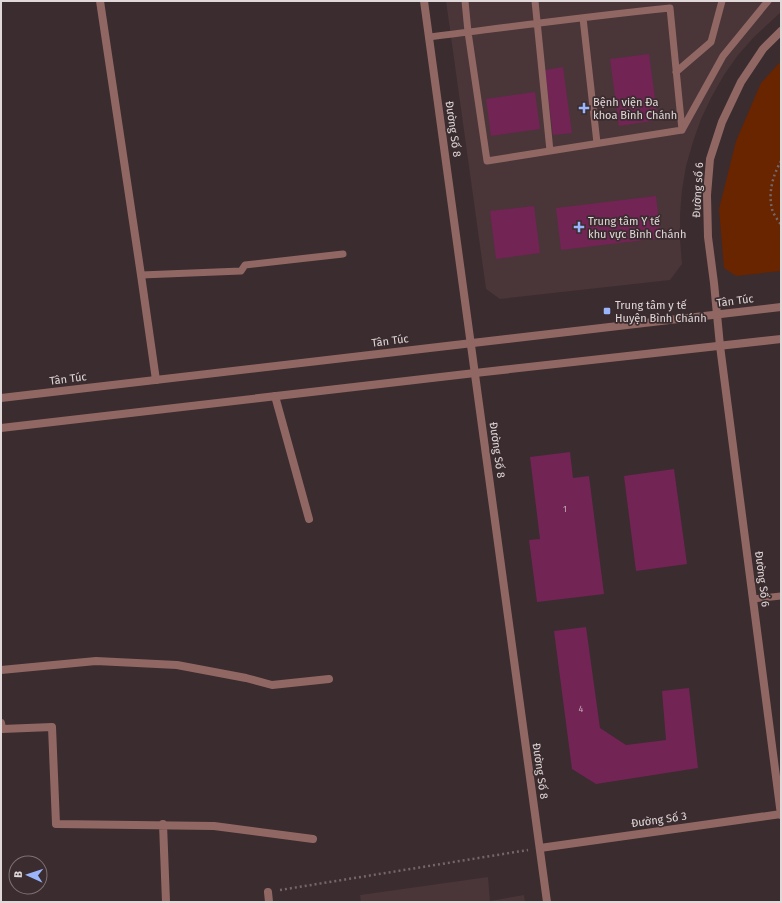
<svg xmlns="http://www.w3.org/2000/svg" width="782" height="903" viewBox="0 0 782 903" font-family="'Fira Sans',sans-serif">
  <rect width="100%" height="100%" fill="#3b2c2f"/>
  <path fill="#4a3539" d="M446 1H781V12L754 37 738 55 724 75 712 96 701 119 693 142 686 166 682 190 680 215V239L682 264 670 280 500 299 486 289Z
    M488 877 490 901 524 895 525 902H361L360 895Z"/>
  <path fill="#692400" d="M781 61V271L736 276 724 268 719 209 736 141 761 83Z"/>
  <path fill="#722455" d="M649 54 658 120 619 126 610 59Z
    M563 67 572 133 553 135 545 70Z
    M535 92 540 129 491 136 486 99Z
    M656 196 661 238 561 250 556 208Z
    M534 206 540 253 496 259 490 211Z
    M570 452 573 478 589 476 604 594 537 602 529 540 540 539 530 457Z
    M674 469 687 564 636 571 624 476Z
    M586 627 600 728 626 745 666 740 662 691 689 688 698 768 596 784 572 769 554 631Z"/>
  <g fill="none" stroke-linecap="round" stroke-linejoin="round">
    <path stroke="#74676a" stroke-width="2.5" stroke-dasharray="2 3" stroke-linecap="butt" d="M781 161C773 175 768 192 772 209 773 214 778 220 781 225
      M280 890 528 850"/>
    <path stroke="#916763" stroke-width="7" d="M535 1 550 151
      M583 18 597 143
      M429 37C509 27 590 16 670 8L682 130 487 161 468 32 465 1
      M676 72 711 42 722 1
      M682 130 723 56 768 1
      M141 275 241 271 245 265 343 254
      M753 599 781 596"/>
    <path stroke="#916763" stroke-width="8" d="M100 1 141 275 156 380
      M424 1 547 902
      M781 31 763 49 741 82 722 122 710 159 707 195 708 237 714 283 720 346 781 815
      M275 396 309 519
      M1 670 96 661 177 665 246 678 272 685 329 679
      M1 723 2 729 52 727 56 824 214 826 313 839
      M163 824 166 902
      M540 848 781 814
      M268 892 269 902"/>
    <path stroke="#916763" stroke-width="8" d="M1 398 781 307
      M1 428 475 373 781 339"/>
  </g>
  <g fill="#9bb5fd" stroke="#3b2c2f" stroke-width="1.5">
    <path d="M582 102h4v4h4v4h-4v4h-4v-4h-4v-4h4z"/>
    <path d="M577 221h4v4h4v4h-4v4h-4v-4h-4v-4h4z"/>
    <rect x="603" y="307" width="8" height="8" rx="2"/>
  </g>
  <g text-anchor="middle" dominant-baseline="central" stroke-width="3.5" stroke-linejoin="round" paint-order="stroke">
    <g font-size="9" fill="#c5abb8">
      <text x="565" y="509">1</text>
      <text x="581" y="709">4</text>
    </g>
    <g font-size="11" fill="#e1d8d9" stroke="#3b2c2f" text-anchor="start">
      <text x="593" y="102">Bệnh viện Đa<tspan x="593" dy="13">khoa Bình Chánh</tspan></text>
      <text x="588" y="221">Trung tâm Y tế<tspan x="588" dy="13">khu vực Bình Chánh</tspan></text>
      <text x="615" y="305">Trung tâm y tế<tspan x="615" dy="13">Huyện Bình Chánh</tspan></text>
    </g>
    <g font-size="11" fill="#e1d8d9" stroke="#3b2c2f">
      <text transform="translate(453 129) rotate(82)">Đường Số 8</text>
      <text transform="translate(698 190) rotate(-87)">Đường số 6</text>
      <text transform="translate(735 301) rotate(-7)">Tân Túc</text>
      <text transform="translate(390 341) rotate(-7)">Tân Túc</text>
      <text transform="translate(68 379) rotate(-7)">Tân Túc</text>
      <text transform="translate(497 450) rotate(82)">Đường Số 8</text>
      <text transform="translate(762 579) rotate(83)">Đường Số 6</text>
      <text transform="translate(540 771) rotate(82)">Đường Số 8</text>
      <text transform="translate(659 820) rotate(-8)">Đường Số 3</text>
    </g>
  </g>
  <rect width="782" height="903" fill="none" stroke="#e1d8d9" stroke-width="4"/>
  <g transform="translate(28 875) rotate(273)"><circle r="19" fill="#3b2c2f" stroke="#7d7173"/>
  <path d="M0-3L7 15L0 10L-7 15Z" fill="#9bb5fd"/>
  <text y="-6" font-size="11" font-weight="bold" text-anchor="middle" fill="#e1d8d9">B</text>
  </g>
</svg>
